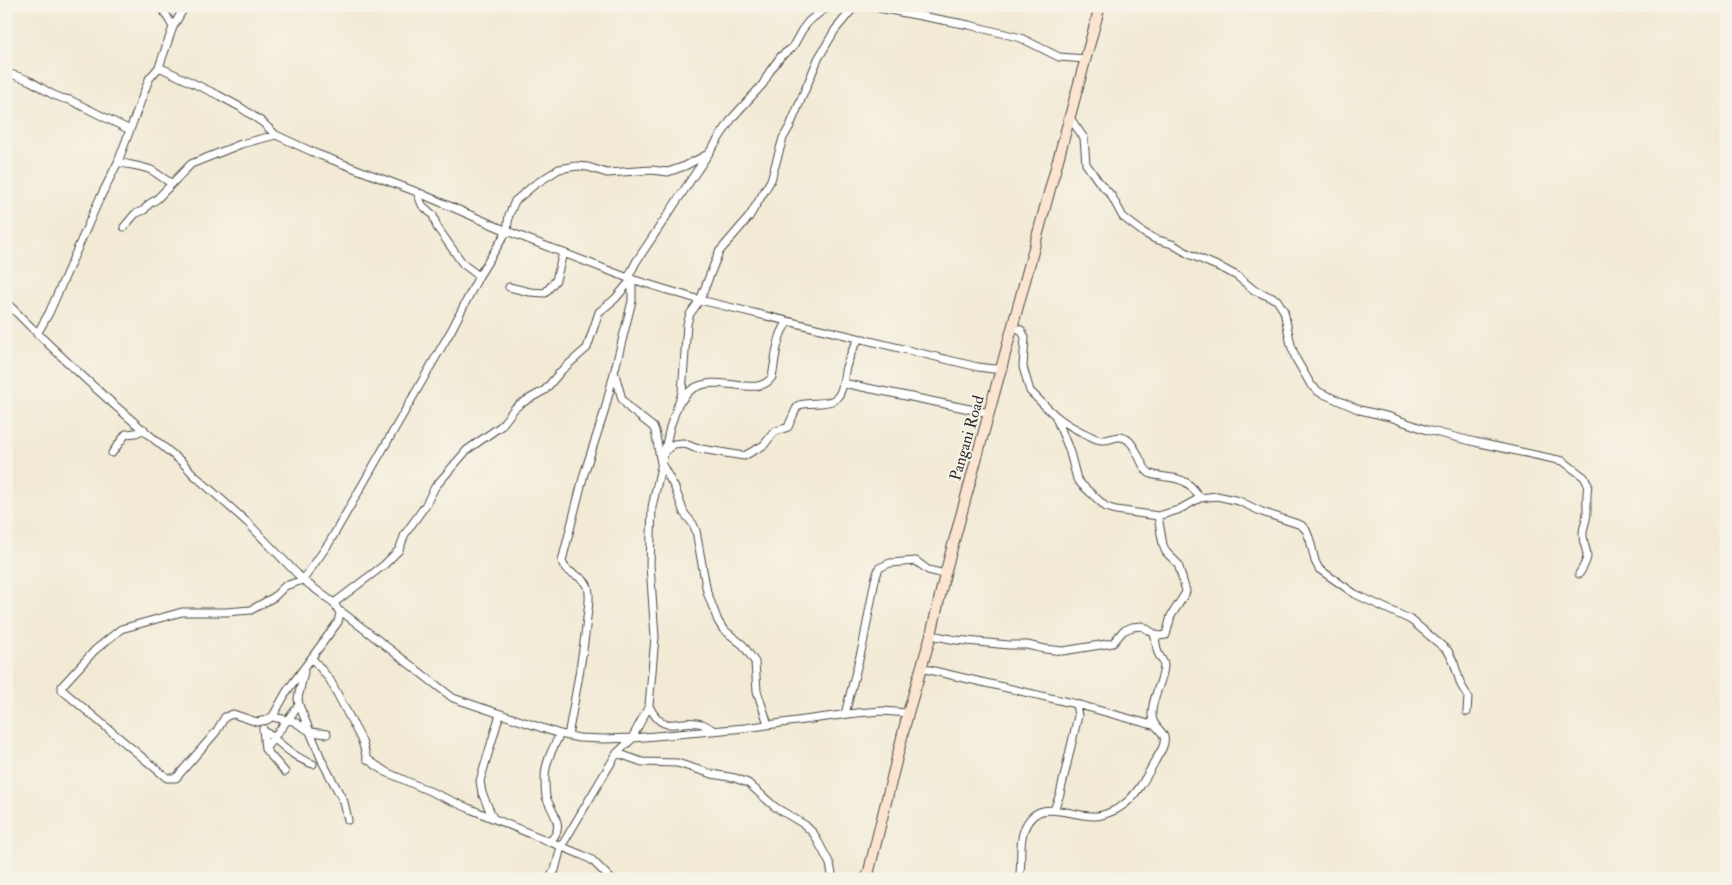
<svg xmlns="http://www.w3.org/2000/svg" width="1732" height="885" viewBox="0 0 1732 885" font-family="'IM FELL Double Pica',serif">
  <rect width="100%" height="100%" fill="#f7f3e8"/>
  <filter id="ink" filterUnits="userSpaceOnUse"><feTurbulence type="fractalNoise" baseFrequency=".02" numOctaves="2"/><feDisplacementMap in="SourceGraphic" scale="10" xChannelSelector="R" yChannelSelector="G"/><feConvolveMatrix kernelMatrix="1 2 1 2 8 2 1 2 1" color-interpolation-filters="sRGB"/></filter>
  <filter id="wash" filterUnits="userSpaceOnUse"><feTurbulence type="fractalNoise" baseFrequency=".0096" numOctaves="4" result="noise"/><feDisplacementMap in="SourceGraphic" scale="20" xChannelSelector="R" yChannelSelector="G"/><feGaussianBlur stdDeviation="1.12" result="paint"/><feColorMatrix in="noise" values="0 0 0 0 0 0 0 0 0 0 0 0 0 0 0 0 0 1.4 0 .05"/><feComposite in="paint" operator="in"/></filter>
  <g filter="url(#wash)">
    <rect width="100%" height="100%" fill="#f2ead5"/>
  </g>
  <g filter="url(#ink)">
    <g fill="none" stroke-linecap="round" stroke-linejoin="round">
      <g stroke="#494844" stroke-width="9">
        <path id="minor" d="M161 6 173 27
          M868 6 969 25 1021 38 1059 57 1086 59
          M159 67 218 95 240 107 262 122 276 135 317 154 417 192 507 231 628 278 700 300 978 367 993 369 1003 368
          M6 73C14 75 22 77 30 81 45 89 52 97 70 100L130 130
          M1070 118 1084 138 1086 164 1099 182 1111 195 1123 217 1144 233 1155 239 1172 244 1189 254 1224 269 1237 276 1254 290 1277 300 1284 311 1291 345 1296 359 1311 385 1319 392 1360 410 1390 417 1427 430 1475 442 1563 461 1584 477 1588 484C1586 497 1587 500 1587 512 1587 519 1584 525 1583 532 1582 554 1595 549 1579 574
          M118 162C129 165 141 166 151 170 159 174 164 180 172 183
          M417 192 422 205 433 215 437 227 463 264 479 276
          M124 227 135 214 144 210 149 204 157 199 191 164 241 144 276 135
          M628 278 636 262 733 117 763 84 770 71 781 56 792 48 802 30 809 21 823 10 833 6
          M509 287 530 292 545 293 556 280 563 253
          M6 302C61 358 121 413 182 462L194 475 248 523 303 580 334 603 340 613 342 612 453 698 560 734 579 738 604 739 633 738 745 728 856 713 882 711 908 713
          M1013 327 1021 330 1025 337 1023 367 1030 391C1051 412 1059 422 1088 435 1092 437 1097 440 1102 440 1111 441 1118 433 1128 440 1139 449 1141 470 1151 474 1156 476 1162 476 1166 477 1185 479 1190 483 1200 498
          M37 334 49 313 99 200 118 162 149 79 159 67 173 27 185 6
          M615 374 622 399 630 409 653 427 655 431 661 463 675 488 684 513 693 524 696 531 707 592 718 621 723 629 743 645 755 662 757 691 768 724
          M843 383 989 413
          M680 402C684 398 687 393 691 390 718 371 757 400 772 377 775 363 777 330 789 322
          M1056 418 1069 449 1077 479 1082 485 1106 507 1116 510 1158 516 1178 510 1200 498 1217 496 1239 501 1262 512 1301 525 1306 530 1310 540 1315 561 1319 569 1355 594 1411 620 1448 651 1454 663 1461 685 1468 697 1467 712
          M664 452 674 444 683 443 695 448 744 456 764 445 774 432 788 427 796 409 799 405C810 402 824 405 834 400 844 394 843 377 846 367 849 358 853 347 859 339H864
          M112 453 126 434 136 433 144 429
          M334 603 384 565 399 550 405 534 425 506 435 487 467 450 501 426 514 409 520 404 545 390 561 371 587 348 599 312 615 299 632 279
          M340 613 338 622 287 691 273 716 267 720 257 722 233 714 225 717 216 732 176 778H167L62 690V686L95 650 121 629 182 612H226L251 610 274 597 285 586 303 580 329 543 452 329 479 276 507 231 509 215 515 201 534 185 559 169 577 166 588 167 607 173 652 170 668 172 685 166 706 155
          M931 635 956 640 1009 645H1027L1045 649 1063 651 1113 643 1123 631 1132 627 1142 626 1158 636 1166 635 1171 616 1185 594 1186 591 1178 564 1166 552 1163 545 1158 516
          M312 658 330 680 362 741 367 759 386 772 468 808 582 855 592 860 611 879
          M921 668 1076 704 1156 726
          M304 672 298 698 299 705 323 763 344 802 348 820
          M649 706C665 738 678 717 702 724 706 725 710 728 713 730
          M845 714 863 644 875 580 879 568 890 563 916 561 928 570 945 574
          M272 717 293 721 311 732 327 734
          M263 729 265 749 285 772
          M263 730C280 742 293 758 313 764
          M568 736C575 697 583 658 587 618 588 608 591 597 588 587 584 574 565 575 562 561L584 474 604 413 632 301V279
          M632 738 649 706 655 637 650 565 652 507 670 427 682 393 687 324 690 314 700 300 719 252 749 217 771 180 783 138 790 126 818 59 835 30 855 6
          M265 749 299 705
          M617 753 642 762 677 763 712 774 735 778 748 783 775 807 805 825 814 834 830 864 833 879
          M1054 810 1060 794 1078 716 1076 704
          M493 818 482 793 480 781 500 714
          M549 842C567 827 552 813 546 797 545 791 545 784 545 778 545 762 553 748 560 734
          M549 879 555 870 561 847 596 788 617 753 633 738
          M1019 879C1023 862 1018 846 1024 830 1037 795 1070 817 1095 816 1103 816 1117 810 1123 805 1139 795 1152 765 1162 749 1171 730 1152 731 1152 715 1151 698 1163 683 1164 666 1164 660 1160 658 1158 653 1156 647 1156 640 1154 634"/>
      </g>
      <g stroke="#494844" stroke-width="12">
        <path id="secondary" d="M867 879 908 713 931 635 945 574 1100 6"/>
      </g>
      <use href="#minor" stroke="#fff" stroke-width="7"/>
      <use href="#secondary" stroke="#fce5d0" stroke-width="10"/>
    </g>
  </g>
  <g text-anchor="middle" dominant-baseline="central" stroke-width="4" stroke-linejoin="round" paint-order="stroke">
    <g font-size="16" fill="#2b2b2b" stroke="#f7f3e8">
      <text transform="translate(967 438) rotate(-74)">Pangani Road</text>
    </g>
  </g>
  <rect width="1732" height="885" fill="none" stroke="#f7f3e8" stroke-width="25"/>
</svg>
